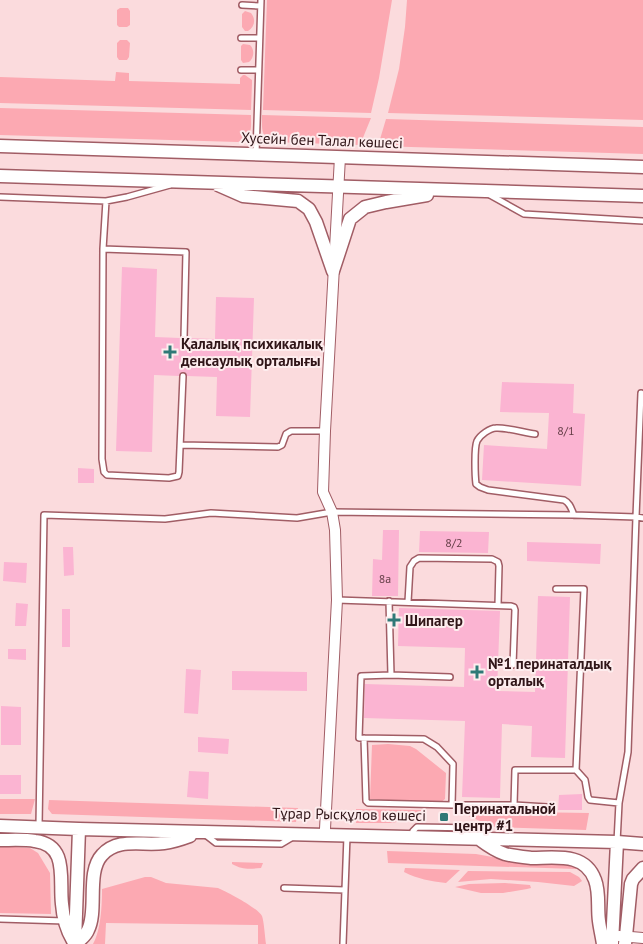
<svg xmlns="http://www.w3.org/2000/svg" width="643" height="944" viewBox="0 0 643 944" font-family="'PT Sans',sans-serif">
  <rect width="100%" height="100%" fill="#fbdbdd"/>
  <path fill="#fca9b2" d="M267 0H392L379 78 371 113 263 110Z
    M407 0H643V120L388 113 399 69 405 27Z
    M120 8H128L130 11V25L127 27H119L117 25V10Z
    M245 11 251 13C256 19 255 27 248 31H245L242 27V14Z
    M120 40H127L130 43 129 57 127 60H119L117 57V43Z
    M243 44 250 45C255 50 254 58 249 62L243 63 241 60V46Z
    M116 72 129 73V81L240 84V78L243 75H245L252 80V83L251 110 0 103V77L115 81Z
    M0 108 251 115C251 128 253 138 238 142L0 135Z
    M262 115 371 118 360 145 273 142C260 137 262 127 262 115Z
    M386 119 643 127V154L378 146Z
    M388 744 410 746 416 749 446 773 445 799 440 803 370 799 372 745Z
    M0 799H35L31 814H0Z
    M49 800 298 808 296 822 52 814 48 809Z
    M356 809 421 810V814L393 823H356Z
    M466 811 589 813 586 830 494 827 466 815Z
    M0 846 30 848 38 853 50 873 51 914 0 913Z
    M387 851 476 854 509 860 558 864H572L578 868 576 869 388 863Z
    M232 862 263 863 261 868C249 869 243 870 232 864Z
    M405 868H406L460 870 446 883C430 881 418 879 404 872Z
    M468 871 570 872 579 877 582 881 574 886 538 882 491 879 458 882Z
    M145 877H151L166 883 218 888C227 892 258 908 262 916 264 921 265 938 266 944H258V925L106 923 105 944H93C101 930 102 905 102 889Z
    M505 883 530 885 531 888 527 889 503 893H481L455 887 469 884Z"/>
  <path fill="#fbb4d2" d="M122 267 157 269 155 337 180 338V340L183 342H186L188 338 215 339 216 297 254 298 250 417 216 416 217 377 187 376 186 373 183 372 180 373 179 376 154 375 152 452 116 451Z
    M502 382 574 384 573 413 585 414 581 486 482 480 484 445 547 449 549 413 500 412Z
    M78 468 94 469V483H78Z
    M383 530H399L398 596H372L373 559 382 560Z
    M420 531 489 532 488 553 419 552Z
    M527 542 601 544 600 564 527 561Z
    M63 547H73L74 575 64 576Z
    M4 562 27 563 26 583 3 581Z
    M538 596 570 597 565 758 531 757 532 726 502 724 500 798 462 797 465 721 364 718 365 684 464 687 465 648 398 646 399 608 500 611 497 691 535 692Z
    M16 603 28 604 26 626H15Z
    M62 609H70V647H62Z
    M8 649H26V660L8 659Z
    M186 669 201 670 198 714 184 713Z
    M232 671 307 672V691L232 690Z
    M1 706 21 707V745H1Z
    M198 737 229 739 228 754 198 752Z
    M189 771 209 772 208 799 187 797Z
    M0 775H21V794H0Z
    M582 794V810H558L559 795Z"/>
  <g fill="none" stroke-linecap="round" stroke-linejoin="round">
    <g stroke="#a15d65" stroke-width="8">
      <path id="service" d="M242 5 260 6
        M241 38H259
        M241 70H258
        M256 154 261 0
        M490 195 524 214 643 221
        M0 197 106 201 127 197 170 185
        M106 201 103 249 102 459 104 472 107 475 169 478 178 476 179 472 183 376
        M103 249 186 252 184 338
        M641 393 636 517 643 518
        M535 434C526 433 504 427 496 428 490 428 480 435 477 441 474 448 475 476 476 484L480 487 488 490 564 500C570 503 571 508 574 515
        M181 445 278 447 282 445 286 434 291 431H325
        M337 600 511 606 514 607 515 610 513 665
        M389 601 391 675 450 677
        M408 602 410 567 414 561 419 558 492 559 498 562 499 566 498 605
        M391 675 361 676 359 738 424 739 437 747 453 764 452 805H514L515 770H576L584 589H556
        M364 738 366 801 368 803 452 805
        M576 770 585 780 588 797 590 800 619 803
        M514 805 547 807
        M39 826 44 515 165 519 211 513 297 518 332 512 574 515 636 517 628 752 619 803 617 842
        M413 831 417 827 476 828 483 833
        M207 836 216 843 281 844 291 838
        M284 888 345 890
        M0 919 65 921
        M343 944 347 836"/>
    </g>
    <g stroke="#a15d65" stroke-width="12">
      <path id="minor" d="M325 829 337 600 335 530 332 512 323 492 325 431 340 157
        M619 936 643 938"/>
    </g>
    <g stroke="#a15d65" stroke-width="15">
      <path id="tertiary" d="M0 146 643 167
        M0 176C214 182 429 190 643 196
        M218 185 243 196 298 201 309 209 316 222 333 271
        M333 271 350 219 365 207 386 202 427 195
        M0 826 79 829 617 842 643 844
        M479 839C487 845 495 851 505 854 513 856 523 857 532 858 555 858 585 852 595 880 600 893 597 908 599 921 600 929 602 937 603 944
        M0 840C11 840 24 839 35 841 69 845 59 880 62 904 63 918 67 932 75 944
        M75 942 79 829
        M75 944C80 940 86 936 88 930 98 911 86 872 102 855 118 837 142 846 164 843 173 842 182 839 190 836
        M612 944 617 842
        M625 944 626 936 631 884 633 879 643 868"/>
    </g>
    <use href="#service" stroke="#fff" stroke-width="5"/>
    <use href="#minor" stroke="#fff" stroke-width="10"/>
    <use href="#tertiary" stroke="#fff" stroke-width="12"/>
  </g>
  <g fill="#2f7977" stroke="#fdedee" stroke-width="2">
    <path d="M167.5 344.5h5v5h5v5h-5v5h-5v-5h-5v-5h5z"/>
    <path d="M391.5 612.5h5v5h5v5h-5v5h-5v-5h-5v-5h5z"/>
    <path d="M474.5 664.5h5v5h5v5h-5v5h-5v-5h-5v-5h5z"/>
    <rect x="439" y="812" width="10" height="10" rx="2.5"/>
  </g>
  <g text-anchor="middle" dominant-baseline="central" stroke-width="4" stroke-linejoin="round" paint-order="stroke">
    <g font-size="12" fill="#633d46">
      <text x="566" y="430">8/1</text>
      <text x="454" y="542">8/2</text>
      <text x="385" y="578">8а</text>
    </g>
    <g font-size="15" fill="#301518" stroke="#fdedee">
      <text transform="translate(322 140) rotate(2)">Хусейн бен Талал көшесі</text>
      <text transform="translate(349 814) rotate(1)">Тұрар Рысқұлов көшесі</text>
    </g>
    <g font-size="15" font-weight="bold" fill="#301518" stroke="#fdedee" text-anchor="start">
      <text x="181" y="343">Қалалық психикалық<tspan x="181" dy="17">денсаулық орталығы</tspan></text>
      <text x="405" y="620">Шипагер</text>
      <text x="488" y="663">№1 перинаталдық<tspan x="488" dy="17">орталық</tspan></text>
      <text x="454" y="808">Перинатальной<tspan x="454" dy="17">центр #1</tspan></text>
    </g>
  </g>
</svg>
